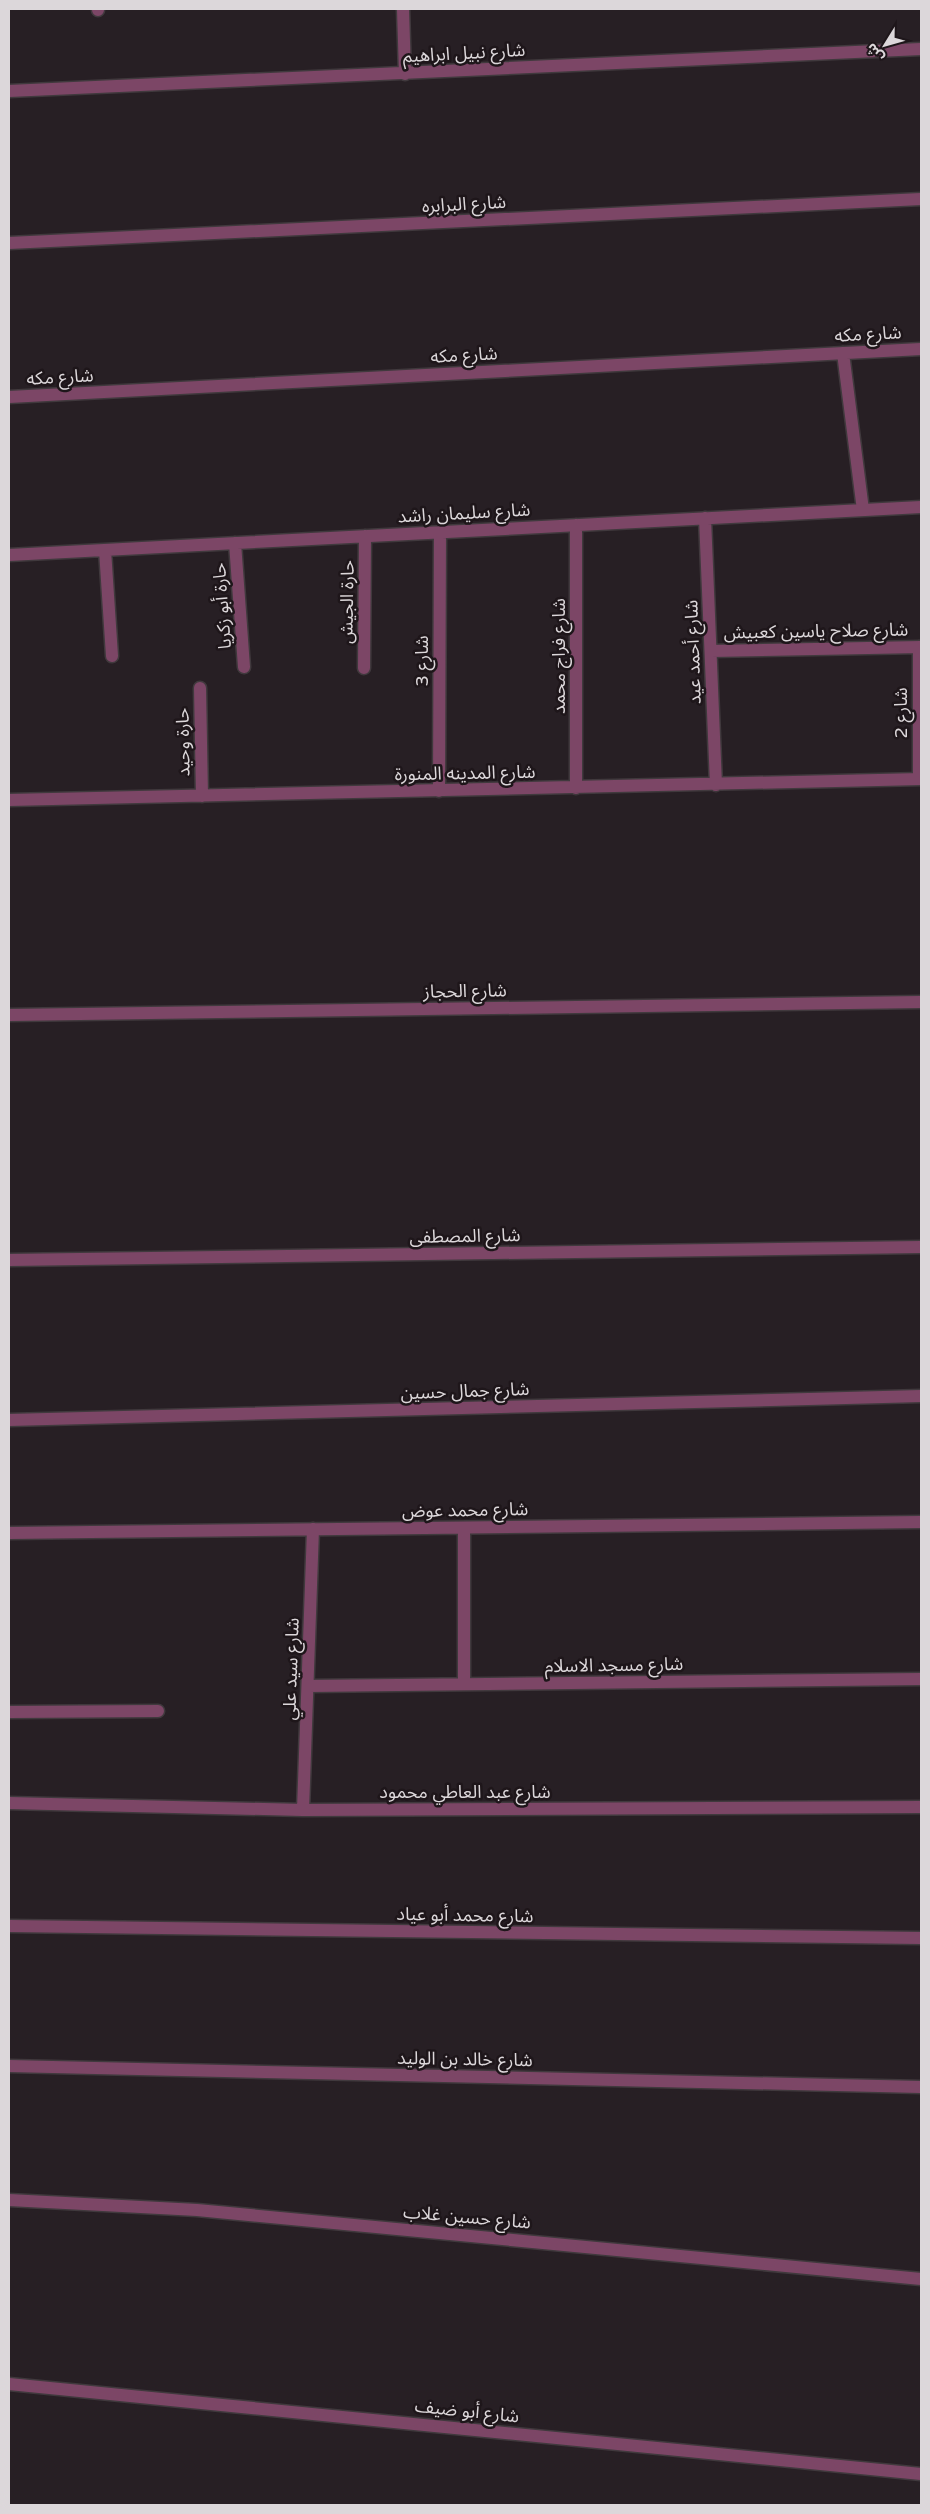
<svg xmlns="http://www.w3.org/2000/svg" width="930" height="2514" viewBox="0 0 930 2514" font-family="'Varela Round','Noto Sans Arabic',sans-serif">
  <rect width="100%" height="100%" fill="#271f24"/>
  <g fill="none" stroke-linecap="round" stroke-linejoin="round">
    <g stroke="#40393d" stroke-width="15">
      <path id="street" d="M98 9V10
        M403 9 405 74
        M9 91 921 49
        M9 243 921 199
        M843 353 863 510
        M9 397 921 349
        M705 518 716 785
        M235 543 244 667
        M105 550 112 656
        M9 555 921 507
        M711 651 921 647
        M364 668 365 536
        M200 688 202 796
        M919 779V647
        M576 788V525
        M439 791 440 532
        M9 800 921 779
        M9 1015 921 1002
        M9 1260 921 1247
        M9 1420 921 1396
        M9 1533 921 1522
        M464 1684V1528
        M308 1686 921 1679
        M9 1712 158 1711
        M9 1803 303 1810 921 1807
        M303 1810 313 1529
        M9 1926 921 1938
        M9 2066 921 2087
        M9 2200 197 2210 921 2279
        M9 2384 921 2474"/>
    </g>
    <use href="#street" stroke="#7c4666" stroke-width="12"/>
  </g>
  <g text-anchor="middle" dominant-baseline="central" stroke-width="5" stroke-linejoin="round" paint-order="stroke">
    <g font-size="18" fill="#dcd7da" stroke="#1e161a">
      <text transform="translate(464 53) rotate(-3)">شارع نبيل ابراهيم</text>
      <text transform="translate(464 204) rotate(-3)">شارع البرابره</text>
      <text transform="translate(868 334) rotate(-3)">شارع مكه</text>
      <text transform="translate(464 355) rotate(-3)">شارع مكه</text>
      <text transform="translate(60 377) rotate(-3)">شارع مكه</text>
      <text transform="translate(464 513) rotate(-3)">شارع سليمان راشد</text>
      <text transform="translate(347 602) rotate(-89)">حارة الجيش</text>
      <text transform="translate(222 606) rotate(-94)">حارة أبو زكريا</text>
      <text transform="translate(816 631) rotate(-1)">شارع صلاح ياسين كعبيش</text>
      <text transform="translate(693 652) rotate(-92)">شارع أحمد عيد</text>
      <text transform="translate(559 656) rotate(-90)">شارع فراج محمد</text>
      <text transform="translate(422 661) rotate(-90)">شارع 3</text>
      <text transform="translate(901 713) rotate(-90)">شارع 2</text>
      <text transform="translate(183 742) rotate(-91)">حارة وحيد</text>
      <text transform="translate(465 773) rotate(-1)">شارع المدينه المنورة</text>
      <text transform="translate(465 991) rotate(-1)">شارع الحجاز</text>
      <text transform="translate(465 1236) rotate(-1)">شارع المصطفى</text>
      <text transform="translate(465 1391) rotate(-2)">شارع جمال حسين</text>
      <text transform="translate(465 1510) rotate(-1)">شارع محمد عوض</text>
      <text transform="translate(614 1665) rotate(-1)">شارع مسجد الاسلام</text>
      <text transform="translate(291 1669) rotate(-88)">شارع سيد علي</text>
      <text x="465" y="1792">شارع عبد العاطي محمود</text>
      <text transform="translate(465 1915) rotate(1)">شارع محمد أبو عياد</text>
      <text transform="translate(465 2059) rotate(1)">شارع خالد بن الوليد</text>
      <text transform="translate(467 2217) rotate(5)">شارع حسين غلاب</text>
      <text transform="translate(467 2411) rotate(6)">شارع أبو ضيف</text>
    </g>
  </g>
  <rect width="930" height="2514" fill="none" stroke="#dcd7da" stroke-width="20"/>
  <g transform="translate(885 45) rotate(233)" stroke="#1e161a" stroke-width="4" paint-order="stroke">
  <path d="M0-4L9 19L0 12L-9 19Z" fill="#dcd7da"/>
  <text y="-8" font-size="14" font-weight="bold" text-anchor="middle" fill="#dcd7da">ش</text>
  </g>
</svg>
